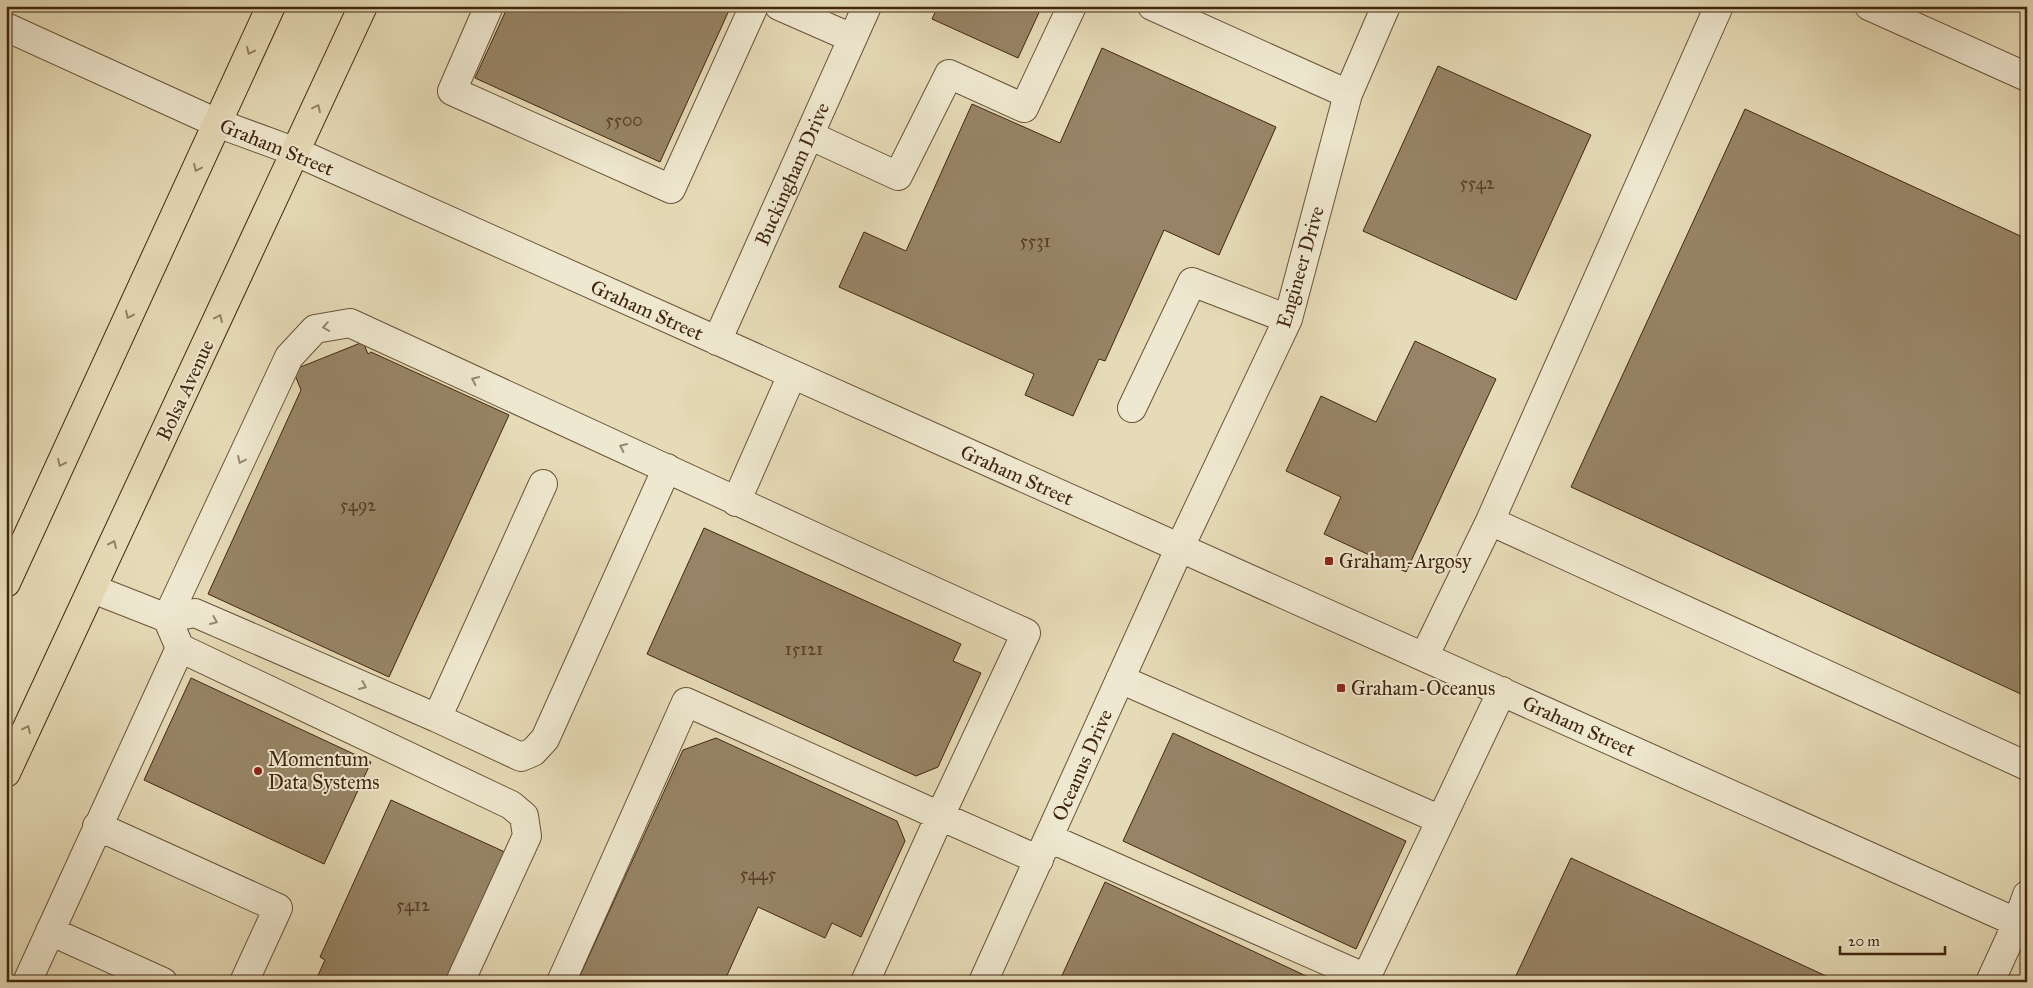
<svg xmlns="http://www.w3.org/2000/svg" width="2033" height="988" viewBox="0 0 2033 988" font-family="'IM FELL Great Primer',serif">
  <rect width="100%" height="100%" fill="#e6dbb7"/>
  <filter id="stains"><feTurbulence type="fractalNoise" baseFrequency=".004" numOctaves="4"/><feColorMatrix values="0 0 0 0 .2 0 0 0 0 .09 0 0 0 0 .02 0 0 0 .5 -.17"/></filter>
  <radialGradient id="worn" r=".72"><stop offset=".6" stop-color="#630" stop-opacity="0"/><stop offset="1" stop-color="#630" stop-opacity=".3"/></radialGradient>
  <path fill="#978466" stroke="#41260f" d="M508 6H731L660 162 475 78Z
    M938 6H1042L1018 58 932 19Z
    M1102 48 1276 127 1219 255 1164 230 1105 361 1099 359 1073 416 1025 395 1034 374 839 287 864 232 906 251 972 104 1060 143Z
    M1438 66 1591 135 1516 300 1363 231Z
    M1745 109 2027 239V686L2023 695 1571 487Z
    M1415 341 1496 379 1406 572 1324 534 1341 497 1286 471 1321 396 1376 422Z
    M363 342 368 354 371 352 509 415 389 677 208 594 301 390 293 370Z
    M704 528 961 644 953 661 981 673 938 767 916 776 647 654Z
    M191 678 371 762 324 864 144 780Z
    M1173 733 1406 841 1356 949 1123 841Z
    M716 738 897 821 905 841 861 937 832 923 825 938 758 907 724 982H577L683 750Z
    M391 800 507 853 448 982H315L325 960 320 957Z
    M1571 858 1839 982H1513Z
    M1105 882 1319 982H1059Z"/>
  <g fill="none" stroke-linecap="round" stroke-linejoin="round">
    <g stroke="#6a5339" stroke-width="30">
      <path id="minor" d="M489 6 452 91 671 189 754 6
        M779 6 852 38
        M1152 6 1348 94
        M1869 6 2027 77
        M6 27 217 123 296 152 2027 927
        M809 135 898 176 949 74 1024 108 1072 6
        M717 341 867 6
        M1132 408 1192 282 1288 319
        M736 502 792 375
        M1490 521 2027 766
        M93 589 167 618 180 648 511 805 524 816 527 836 460 982
        M167 618 289 357 315 329 350 323C575 426 800 531 1026 633L940 816 1039 860
        M167 618 195 613 437 718 521 757 533 752 545 739 667 468
        M1424 657 1490 521 1719 6
        M1120 679 1441 820
        M437 718 543 484
        M97 826 278 908 244 982
        M1049 838 1366 978
        M50 931 163 982
        M27 982 180 648
        M561 982 686 702 940 816 865 982
        M983 982 1180 547 1288 319 1348 94 1386 6
        M1364 982 1502 691
        M1990 982 2017 923 2027 895"/>
    </g>
    <g stroke="#41260f" stroke-width="30">
      <path id="major" d="M6 583 271 6
        M6 773 363 6"/>
    </g>
    <use href="#minor" stroke="#efe8d0" stroke-width="28"/>
    <use href="#major" stroke="#e6dbb7" stroke-width="28"/>
  </g>
  <defs><path id="oneway-chevron" d="M-2-3.5L2.5 0L-2 3.5" fill="none" stroke-width="1.6" stroke-linecap="round" stroke-linejoin="round" transform="scale(1.25)"/></defs>
  <g stroke="#948063">
    <use href="#oneway-chevron" transform="translate(250 51) rotate(115)"/>
    <use href="#oneway-chevron" transform="translate(317 108) rotate(-65)"/>
    <use href="#oneway-chevron" transform="translate(197 168) rotate(115)"/>
    <use href="#oneway-chevron" transform="translate(129 315) rotate(115)"/>
    <use href="#oneway-chevron" transform="translate(219 318) rotate(-65)"/>
    <use href="#oneway-chevron" transform="translate(61 463) rotate(115)"/>
    <use href="#oneway-chevron" transform="translate(113 544) rotate(-65)"/>
    <use href="#oneway-chevron" transform="translate(27 729) rotate(-65)"/>
  </g>
  <g stroke="#988770">
    <use href="#oneway-chevron" transform="translate(326 327) rotate(171)"/>
    <use href="#oneway-chevron" transform="translate(475 380) rotate(-155)"/>
    <use href="#oneway-chevron" transform="translate(623 447) rotate(-155)"/>
    <use href="#oneway-chevron" transform="translate(241 460) rotate(115)"/>
    <use href="#oneway-chevron" transform="translate(214 621) rotate(23)"/>
    <use href="#oneway-chevron" transform="translate(363 686) rotate(23)"/>
  </g>
  <g fill="#8f2418" stroke="#efe8d0" stroke-width="2">
    <rect x="1324" y="556" width="10" height="10" rx="2.5"/>
    <rect x="1336" y="683" width="10" height="10" rx="2.5"/>
    <circle cx="258" cy="771" r="5"/>
  </g>
  <g text-anchor="middle" dominant-baseline="central" stroke-width="4" stroke-linejoin="round" paint-order="stroke">
    <g font-size="18" fill="#563e25">
      <text x="624" y="120">5500</text>
      <text x="1477" y="183">5542</text>
      <text x="1035" y="241">5531</text>
      <text x="358" y="505">5492</text>
      <text x="804" y="649">15121</text>
      <text x="758" y="874">5445</text>
      <text x="413" y="905">5412</text>
    </g>
    <g font-size="20" fill="#41260f" stroke="#efe8d0">
      <text transform="translate(277 147) rotate(22)">Graham Street</text>
      <text transform="translate(792 174) rotate(-66)">Buckingham Drive</text>
      <text transform="translate(1300 267) rotate(-74)">Engineer Drive</text>
      <text transform="translate(647 310) rotate(24)">Graham Street</text>
      <text transform="translate(185 390) rotate(-65)">Bolsa Avenue</text>
      <text transform="translate(1017 475) rotate(24)">Graham Street</text>
      <text transform="translate(1579 726) rotate(24)">Graham Street</text>
      <text transform="translate(1082 765) rotate(-66)">Oceanus Drive</text>
    </g>
    <g font-size="20" fill="#41260f" stroke="#efe8d0" text-anchor="start">
      <text x="1339" y="561">Graham-Argosy</text>
      <text x="1351" y="688">Graham-Oceanus</text>
      <text x="268" y="759">Momentum<tspan x="268" dy="23">Data Systems</tspan></text>
    </g>
  </g>
  <rect width="2033" height="988" fill="none" stroke="#e6dbb7" stroke-width="25"/>
  <rect x="8" y="8" width="2018" height="973" fill="none" stroke="#41260f" stroke-width="2.5"/>
  <rect x="12" y="12" width="2008" height="963" fill="none" stroke="#41260f"/>
  <path d="M1840 946v8h105v-8" fill="none" stroke="#41260f" stroke-width="2.5"/>
  <text x="1848" y="946" font-size="15" fill="#41260f" stroke="#efe8d0" stroke-width="4" paint-order="stroke">20 m</text>
  <rect width="100%" height="100%" filter="url(#stains)"/>
  <rect width="100%" height="100%" fill="url(#worn)"/>
</svg>
